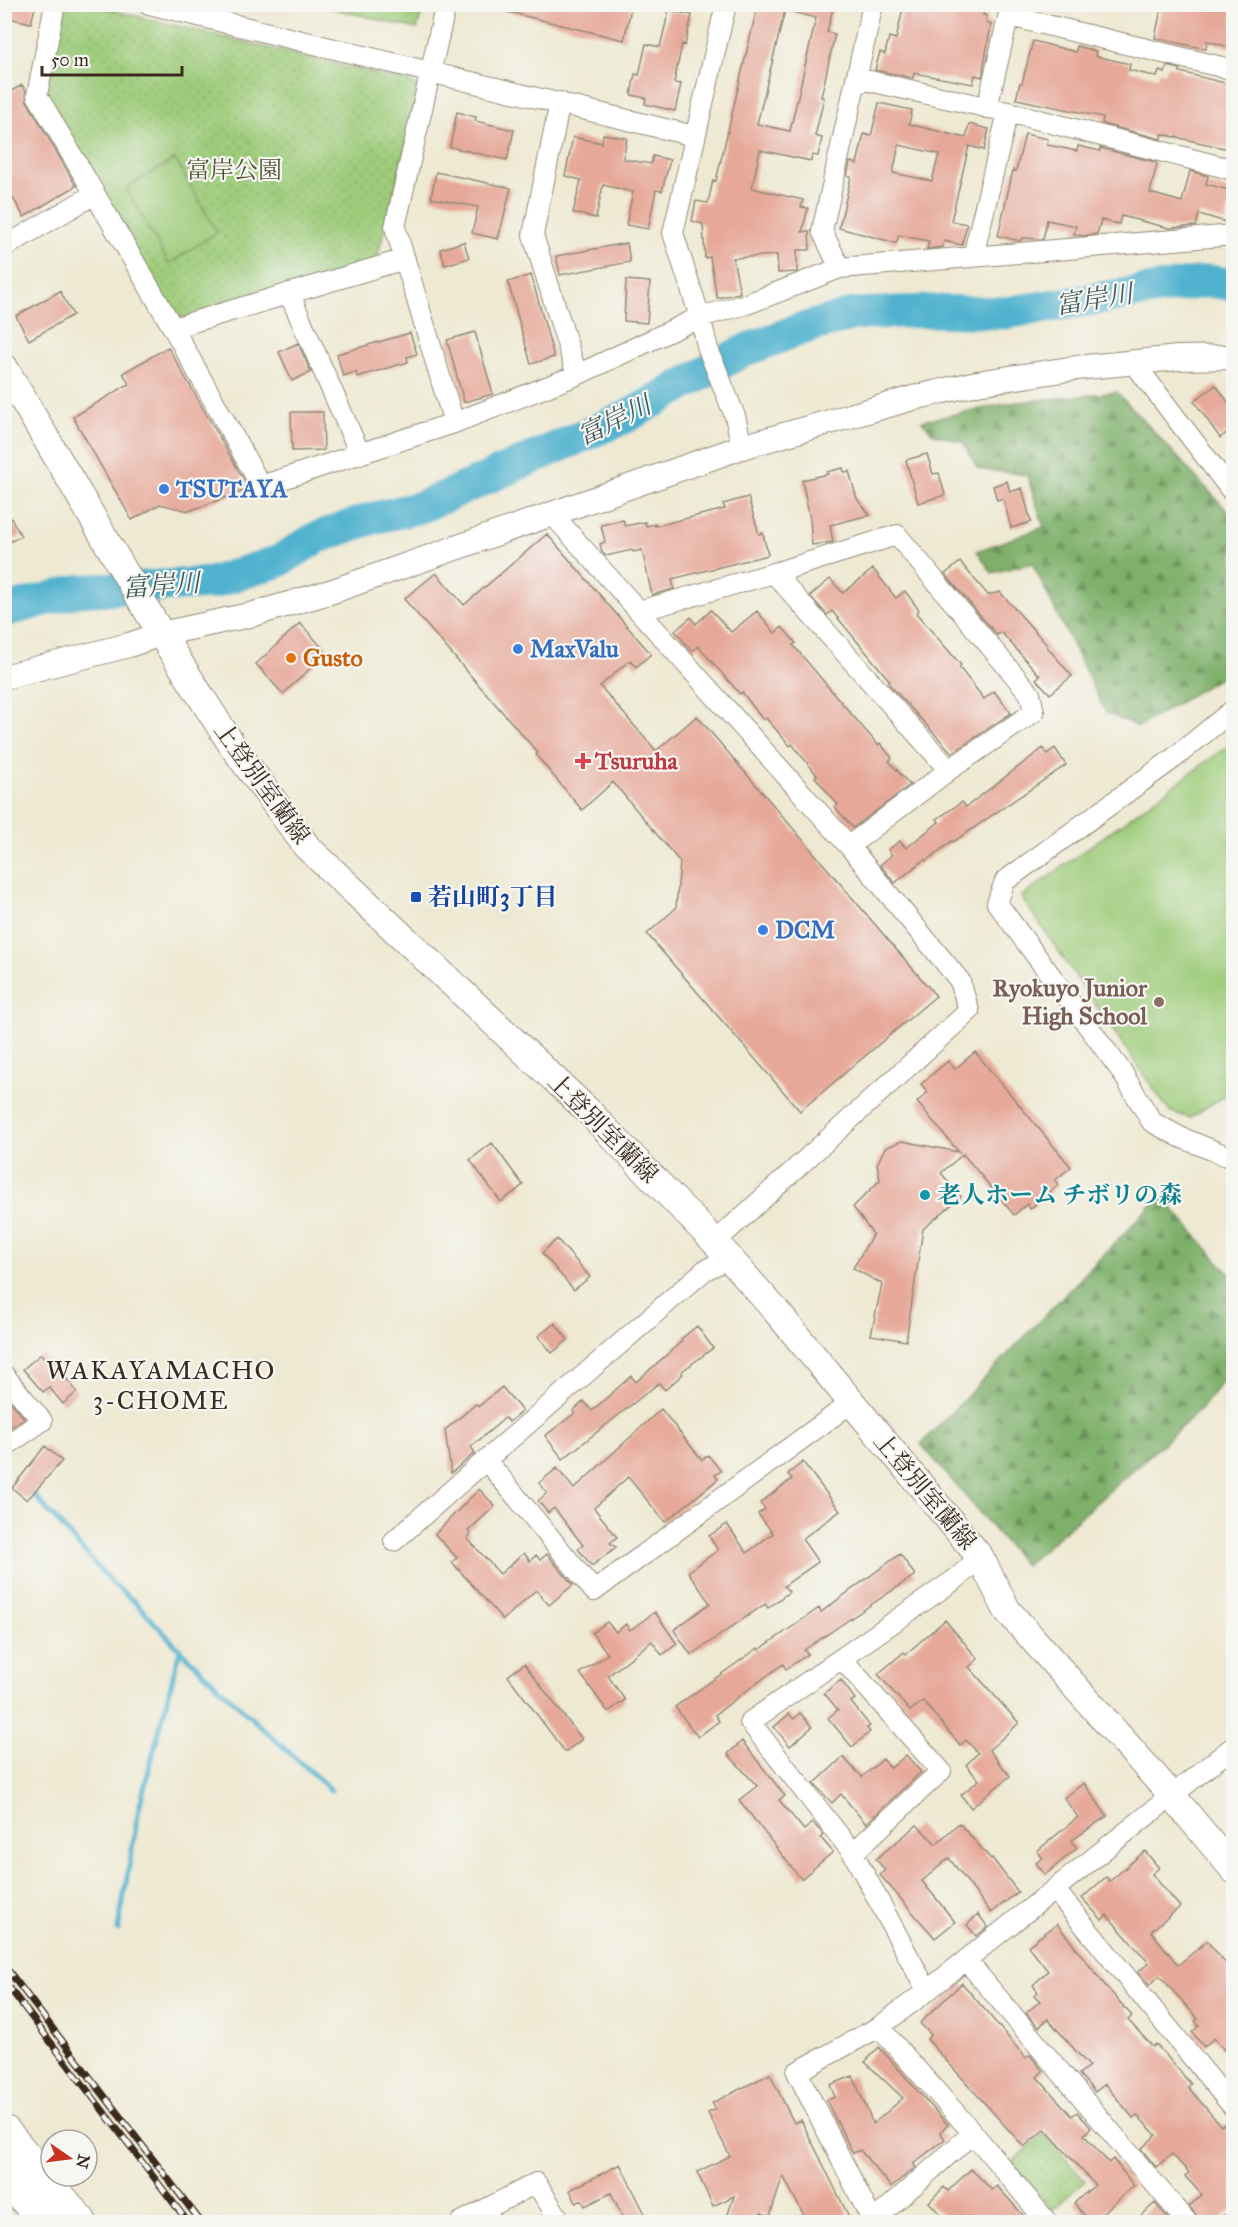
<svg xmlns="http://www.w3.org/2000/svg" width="1238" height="2227" viewBox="0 0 1238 2227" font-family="'IM FELL Great Primer','Noto Serif JP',serif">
  <defs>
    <pattern id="grass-dots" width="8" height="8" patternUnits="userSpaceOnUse" patternTransform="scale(1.5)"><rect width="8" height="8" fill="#9ecc7a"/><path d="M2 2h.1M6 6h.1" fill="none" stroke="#89af69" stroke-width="1.8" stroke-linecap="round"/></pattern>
    <pattern id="forest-firs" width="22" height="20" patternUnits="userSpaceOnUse" patternTransform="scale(1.5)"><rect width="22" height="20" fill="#7eb06a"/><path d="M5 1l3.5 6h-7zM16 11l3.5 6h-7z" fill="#688f57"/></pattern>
  </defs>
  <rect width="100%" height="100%" fill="#f6f6f2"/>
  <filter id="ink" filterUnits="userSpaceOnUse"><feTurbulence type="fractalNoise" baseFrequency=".0167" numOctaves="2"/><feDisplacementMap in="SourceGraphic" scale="12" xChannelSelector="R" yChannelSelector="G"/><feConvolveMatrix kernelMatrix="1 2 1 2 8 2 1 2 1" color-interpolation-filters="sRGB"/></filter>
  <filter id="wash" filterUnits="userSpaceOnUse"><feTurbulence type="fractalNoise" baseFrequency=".008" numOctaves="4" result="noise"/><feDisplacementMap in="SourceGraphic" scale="24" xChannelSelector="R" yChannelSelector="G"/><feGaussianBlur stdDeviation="1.35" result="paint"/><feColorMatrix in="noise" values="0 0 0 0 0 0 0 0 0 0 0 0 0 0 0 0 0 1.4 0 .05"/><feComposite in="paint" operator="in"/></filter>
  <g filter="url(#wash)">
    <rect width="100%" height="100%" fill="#eee9d2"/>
    <path fill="url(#grass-dots)" stroke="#6c7b4c" stroke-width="1.5" d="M64 4 91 5 414 83 419 93 378 255 373 262 186 319 173 315 42 95Z
      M1044 2134 1085 2181 1052 2210 1011 2163Z"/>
    <path fill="url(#forest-firs)" stroke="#5c6d44" stroke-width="1.5" d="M1117 392 1233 517V670L1138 727 1106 713 1032 563 992 573 977 551 1044 527 1027 475 978 469 963 442 934 434 922 421 1010 403Z
      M1161 1195 1233 1278V1368L1198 1412 1025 1566 921 1444Z"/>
    <path fill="#9ecc7a" stroke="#6c7b4c" stroke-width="1.5" d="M319 5 424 4V5L417 29Z
      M175 159 217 232 169 264 126 188Z
      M1232 743 1233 1090 1190 1118 1169 1111 1021 897Z"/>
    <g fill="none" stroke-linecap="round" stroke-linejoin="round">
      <path stroke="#51b2cf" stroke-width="5" d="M34 1495 112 1583 136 1603 180 1650 263 1729 331 1790
        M118 1930 139 1808 180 1650"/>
      <path stroke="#51b2cf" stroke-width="33" d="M4 611 77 591 211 583 279 561 316 538 370 519 421 507 628 416 741 352 798 330 854 314 927 311 1005 313 1209 281 1234 285"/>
    </g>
    <g id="blocks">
      <path fill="#e6a899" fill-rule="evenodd" d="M4 4H36L31 23 4 17Z
        M501 4H632L624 40 500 10Z
        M758 4H834L827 32 835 34 821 97 824 98 815 136 822 138 818 156 812 155 811 161 760 150 752 188 803 200 801 207 808 208 802 232 809 231 810 250H797V272L778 273 777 255 733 258 740 293 717 298 710 257 705 258 703 224 692 221 696 201 708 203 713 180 716 181ZM785 10 816 18 790 131 757 124Z
        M904 4H986L983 15 987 16 986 22 991 24 982 77 975 75 973 84 914 73 913 78 875 70 880 52 885 54 889 37 896 39Z
        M1162 4H1233V48L1207 41 1206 49 1155 38Z
        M669 10 692 15 685 45 682 44 674 83 681 84 675 111 645 104 646 98 631 95 635 74 639 75 646 44 660 47Z
        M1033 41 1076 52 1077 46 1096 51 1095 56 1130 64 1129 70 1157 77 1159 71 1165 73 1167 66 1180 69V72L1233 85V150L1162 134 1161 139 1106 125 1102 123 1103 117 1016 99 1020 83H1022Z
        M22 85 26 91 27 101 76 186 24 217 4 183V95Z
        M879 103 912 110 909 124 966 138 969 124 989 129 984 150 969 146 951 221 967 224 962 245 944 241 943 247 927 249 929 241 899 235 896 243 839 228 851 177 847 176 850 162 857 164 864 134 871 136ZM899 145 939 154 932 181 893 173Z
        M457 112 476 117 475 121 514 130 507 160 450 147Z
        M603 134 627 138 623 159 651 164 653 156 670 160 662 191 656 190 648 229 626 225 633 192 603 185 596 218 573 213 581 180 565 176 573 137 602 143Z
        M1025 134 1048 139 1047 145 1077 151 1078 146 1100 151V148L1155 162 1157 164 1150 193 1182 202 1190 171 1208 176 1206 184 1233 191 1226 222 1199 214 1196 226 1169 228 1121 216 1119 224 1101 220 1097 234 1083 236 1074 234 1076 226 1047 220 1043 239 1022 238 1020 241 998 236 1013 170 1016 171Z
        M436 172 511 188 498 239 472 233 478 207 431 198Z
        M464 242 469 258 445 265 440 249Z
        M627 243 630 262 560 275 556 256Z
        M531 275 554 357 531 364 508 282Z
        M626 280 650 282 647 323 624 321Z
        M60 291 73 315 29 340 16 316Z
        M475 332 493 394 464 402 447 340Z
        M410 333 417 354 407 357 408 362 357 377 356 372 343 376 337 354Z
        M298 343 311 372 292 381 279 352Z
        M168 347 249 489 189 511 160 504 132 520 73 417 129 384 123 373Z
        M1216 385 1233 409V428L1220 438 1194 401Z
        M291 412H323L324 450 292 451Z
        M927 454 933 474 939 473 945 495 918 503 906 460Z
        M843 468 844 472 849 471 857 499 870 515 830 525 833 542 812 545 810 519 802 480 828 474 827 472Z
        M1007 481 1010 492 1022 488 1031 522 1011 528 1003 498 997 500 993 486Z
        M748 497 759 534 763 533 768 555 672 579 674 589 652 595 642 550 633 552 632 550 606 556 602 552 600 544 605 542 601 525 623 520 625 526 645 522 646 526 655 524V526L725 509 723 504Z
        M4 506 21 536 4 545Z
        M547 534 651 654 636 667 630 660 600 686 656 751 697 716 936 996 800 1111 647 934 676 908 680 862 613 782 582 810 536 755 538 753 404 599 436 573 464 605Z
        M960 562 988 595 1000 592 1048 646 1047 647 1072 676 1050 694 1036 679 1040 676 1001 632 997 635 945 574Z
        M873 569 896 598 905 591 919 610 916 613 961 665 959 667 984 699 994 691 1011 713 952 753 888 683 890 681 832 611 827 615 810 596 830 579 843 593Z
        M711 610 731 632 757 611 775 633 782 627 796 643 793 645 847 709 878 745 880 743 892 758 889 761 910 785 853 828 835 807 838 805 815 777 817 775 792 744 790 746 766 718 763 720 742 692 740 694 698 646 692 651 675 631 691 617 696 624Z
        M300 623 327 653 283 694 256 664Z
        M1043 748 1047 754 1055 748 1066 765 953 842 952 841 926 861 925 859 895 883 880 865 892 855 888 850 900 841 906 848 939 822 937 819 962 802 966 807Z
        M975 1052 1071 1167 1055 1180 1058 1185 1030 1209 1027 1204 1014 1215 963 1154 941 1173 961 1197 923 1229 906 1341 871 1335 882 1284 853 1268 873 1234 853 1207 880 1180 877 1164 885 1148 902 1141 959 1152 917 1102 928 1092 921 1084 948 1061 955 1069Z
        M492 1143 523 1185 501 1202 470 1160Z
        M557 1239 590 1277 574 1290 542 1253Z
        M555 1323 568 1340 552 1353 538 1336Z
        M697 1326 713 1348 681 1372 683 1374 665 1390 659 1383 563 1459 545 1436 575 1413 573 1411 584 1401 592 1411 631 1376 636 1382 682 1341 681 1339Z
        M41 1354 65 1381 67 1379 77 1392 63 1404 49 1387 43 1392 23 1369Z
        M502 1387 522 1411 509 1422 505 1418 471 1447 475 1453 451 1473 445 1430 476 1404 479 1406Z
        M4 1394 24 1418 4 1432Z
        M661 1409 702 1460 708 1455 721 1471 715 1475 718 1479 665 1522 628 1477 594 1508 617 1537 610 1543 616 1547 592 1566 578 1549 583 1545 554 1508 548 1513 538 1501 547 1493 539 1483 557 1468 574 1489Z
        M45 1446 62 1461 27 1500 12 1488Z
        M803 1462 840 1511 802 1539 818 1562 784 1586 789 1592 768 1608 765 1604 691 1655 674 1630 710 1603 688 1572 718 1550 709 1536 727 1524 747 1553 773 1533 758 1514 765 1509 760 1503 792 1479 788 1474Z
        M479 1489 495 1506 468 1531 471 1534 467 1538 500 1574 524 1553 530 1561 536 1555 540 1560 547 1554 573 1585 549 1605 536 1590 503 1620 452 1562 457 1558 435 1534Z
        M900 1554 915 1575 804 1650 808 1654 786 1669 783 1664 746 1691 715 1715 719 1721 698 1737 675 1707 758 1648 759 1650 819 1608 821 1612Z
        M655 1612 677 1644 662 1655 652 1641 608 1676 625 1700 608 1712 580 1673 608 1654 592 1633 607 1622 616 1632 626 1624 630 1630Z
        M945 1620 978 1659 969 1667 1019 1723 989 1750 1010 1776 971 1808 961 1795 979 1780 966 1765 978 1753 966 1740 960 1745 923 1701 910 1711 878 1674 904 1652 906 1654Z
        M524 1664 582 1739 565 1752 508 1676Z
        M841 1680 855 1699 851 1702 870 1726 867 1728 870 1732 852 1747 828 1718 838 1710 824 1693Z
        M800 1713 812 1727 790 1746 774 1727 789 1714 794 1719Z
        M742 1741 785 1796 779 1800 804 1830 813 1823 824 1835 821 1838 833 1852 801 1879 739 1800 757 1786 728 1754Z
        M906 1755 921 1772 866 1824 841 1794 832 1803 814 1784 843 1757 862 1777 883 1759 891 1768Z
        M1084 1783 1107 1816 1071 1841 1077 1848 1045 1875 1036 1863 1043 1858 1037 1851 1078 1817 1064 1798Z
        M959 1823 991 1859 992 1858 1018 1892 991 1913 949 1858 922 1881 955 1922 935 1938 880 1875 885 1870 876 1859 917 1825 936 1844Z
        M1145 1851 1159 1868 1152 1874 1180 1907 1151 1931 1178 1965 1207 1941 1233 1972V2061L1214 2038 1204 2047 1192 2032 1199 2026 1195 2021 1198 2019 1160 1976 1149 1985 1138 1972 1149 1963 1107 1915 1102 1920 1082 1898 1106 1877 1110 1881Z
        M978 1914 988 1927 976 1936 967 1925Z
        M1057 1924 1104 1984 1132 2016 1128 2020 1153 2047 1156 2044 1191 2084 1188 2087 1221 2126 1223 2124 1233 2137V2207L1216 2223H1199L1196 2215 1189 2206 1202 2195 1185 2176 1189 2173 1172 2154 1156 2167 1141 2149 1156 2135 1137 2115 1133 2118 1105 2084 1095 2092 1079 2074 1089 2066 1048 2019 1039 2027 1026 2013 1040 2001 1034 1995 1038 1992 1033 1985 1048 1971 1028 1946Z
        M962 1983 1026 2058 1030 2055 1043 2071 1037 2077 1072 2116 1077 2112 1091 2128 1084 2135 1109 2163 1113 2159 1134 2186 1091 2223 1074 2203 1095 2185 1045 2129 1024 2147 927 2039 931 2035 920 2023Z
        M879 2047 948 2125 940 2132 945 2139 913 2164 916 2167 891 2187 860 2150 853 2153 826 2100 835 2097 830 2085 853 2076 873 2124 903 2098 865 2062Z
        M770 2074 794 2123 801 2120 852 2223H808L783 2176 770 2216 761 2213 760 2218 754 2216 752 2223H735L726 2220 734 2196 713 2206 697 2172 730 2156 708 2113 716 2109 712 2103Z
        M620 2164 640 2204 650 2223H626L611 2193 585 2206 582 2200 576 2203 570 2190Z
        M971 2169 992 2190 997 2186 1023 2215 1015 2223H948L929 2202 944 2187 948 2191Z
        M1155 2203 1172 2223H1133Z"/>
    </g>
  </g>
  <g filter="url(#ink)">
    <use href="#blocks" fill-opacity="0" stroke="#948a78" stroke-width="1.5"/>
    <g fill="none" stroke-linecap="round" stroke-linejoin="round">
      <g stroke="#948a78" stroke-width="22">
        <path id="minor" d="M55 4 37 95 173 328 261 486 454 423 577 375 700 317 747 304 840 268 1234 235
          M149 4 694 136
          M446 4 395 227 454 423
          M726 4 673 233 700 317 708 349 735 416 742 447
          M1009 16 1234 70
          M856 78 1008 112 1234 170
          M560 102 533 235 577 375
          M987 108 1011 5
          M4 247 95 194
          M973 256 1008 112
          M840 268 822 231 873 4
          M289 293 360 454
          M173 328 405 259
          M1134 363 1234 494
          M552 514 849 846 960 981 969 1011 715 1242
          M774 573 949 770
          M639 611 774 573 897 535 1030 694 1034 712 949 770 849 846
          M1234 709 1174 758 1005 881 997 903 1122 1072 1152 1122 1180 1137 1234 1159
          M730 1258 705 1270 486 1460 594 1591 851 1403
          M4 1375 42 1421 4 1447
          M394 1541 486 1460
          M842 1659 941 1771 853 1853
          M1055 1890 1234 2108
          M966 1960 1187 2222
          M927 1991 853 1853 750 1722 957 1578 980 1557
          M879 2027 973 2133 1047 2222
          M461 2222 536 2183 561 2222
          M872 2222 973 2133
          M873 2222 797 2072 879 2027 927 1991 1234 1746"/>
      </g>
      <g stroke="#948a78" stroke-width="26">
        <path id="tertiary" d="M4 677 129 645 161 634 254 614 333 591 742 447 913 398 977 383 1076 368 1178 358 1234 357"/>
      </g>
      <g stroke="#948a78" stroke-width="29">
        <path id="secondary" d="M4 367 161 634 232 745 307 847 586 1109 715 1242 776 1311 980 1557 1007 1610 1173 1797 1234 1870"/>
      </g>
      <g stroke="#948a78" stroke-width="35">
        <path id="trunk" d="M4 2132 80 2222
          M4 2173 45 2222"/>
      </g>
      <use href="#minor" stroke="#fff" stroke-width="20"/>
      <use href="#tertiary" stroke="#fff" stroke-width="24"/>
      <use href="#secondary" stroke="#fff" stroke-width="27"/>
      <use href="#trunk" stroke="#fff" stroke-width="33"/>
      <g stroke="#3b2a1e" stroke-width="7">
        <path id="rail" d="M4 1965 201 2222
          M4 1981 188 2222"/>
      </g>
      <use href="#rail" stroke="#f6f6f2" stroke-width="4.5" stroke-dasharray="14" stroke-linecap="butt"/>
    </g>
  </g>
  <g fill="#3f7fe0" stroke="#f6f6f2" stroke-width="2">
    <circle cx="164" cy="489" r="6"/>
    <circle cx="518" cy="649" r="6"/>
    <circle cx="763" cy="930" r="6"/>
  </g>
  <circle fill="#e8710a" stroke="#f6f6f2" stroke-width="2" cx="291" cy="658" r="6"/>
  <path fill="#e0444e" stroke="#f6f6f2" stroke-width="2" d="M580 752h6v6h6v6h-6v6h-6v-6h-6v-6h6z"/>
  <rect fill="#1a4fb4" stroke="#f6f6f2" stroke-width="2" x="410" y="891" width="12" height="12" rx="3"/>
  <circle fill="#8d6e63" stroke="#f6f6f2" stroke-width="2" cx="1159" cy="1002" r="6"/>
  <circle fill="#0f9aa8" stroke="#f6f6f2" stroke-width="2" cx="925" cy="1195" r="6"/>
  <g text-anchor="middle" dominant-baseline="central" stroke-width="4.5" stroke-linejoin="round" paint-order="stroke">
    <g font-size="24" fill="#545235" stroke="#f6f6f2">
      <text x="234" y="170">富岸公園</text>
    </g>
    <g font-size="24" font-weight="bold" fill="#366cbe" stroke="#f6f6f2" text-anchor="start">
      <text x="176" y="489">TSUTAYA</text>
      <text x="530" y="649">MaxValu</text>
      <text x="775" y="930">DCM</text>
    </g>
    <g font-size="24" font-weight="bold" fill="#c56008" stroke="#f6f6f2" text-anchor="start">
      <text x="303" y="658">Gusto</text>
    </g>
    <g font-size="24" font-weight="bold" fill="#be3a42" stroke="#f6f6f2" text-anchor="start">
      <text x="595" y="761">Tsuruha</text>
    </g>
    <g font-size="24" fill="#3b2a1e" stroke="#f6f6f2">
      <text transform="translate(262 783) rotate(54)">上登別室蘭線</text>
      <text transform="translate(603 1128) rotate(45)">上登別室蘭線</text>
      <text transform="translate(925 1491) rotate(50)">上登別室蘭線</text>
    </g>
    <g font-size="24" font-weight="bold" fill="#164399" stroke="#f6f6f2" text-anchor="start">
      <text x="428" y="897">若山町3丁目</text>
    </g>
    <g font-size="24" font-weight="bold" fill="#785e54" stroke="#f6f6f2" text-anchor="end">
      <text x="1147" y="988">Ryokuyo Junior<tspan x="1147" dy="28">High School</tspan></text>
    </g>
    <g font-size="24" font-weight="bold" fill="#0d838f" stroke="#f6f6f2" text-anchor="start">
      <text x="937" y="1195">老人ホーム チボリの森</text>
    </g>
    <g font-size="26" font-style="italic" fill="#435a5c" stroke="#f6f6f2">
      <text transform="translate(1094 299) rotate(-9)">富岸川</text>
      <text transform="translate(614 420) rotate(-26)">富岸川</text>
      <text transform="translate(161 585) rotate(-4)">富岸川</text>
    </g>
    <g font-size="26" letter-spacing="1.5" fill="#3b2a1e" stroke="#f6f6f2">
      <text x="161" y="1370">WAKAYAMACHO<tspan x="161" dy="30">3-CHOME</tspan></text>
    </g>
  </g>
  <rect width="1238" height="2227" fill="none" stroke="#f6f6f2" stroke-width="24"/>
  <g transform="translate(69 2158) rotate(104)"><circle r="28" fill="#f6f6f2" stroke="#aba49d" stroke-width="1.5"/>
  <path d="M0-4.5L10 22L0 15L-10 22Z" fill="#c8321e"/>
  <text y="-9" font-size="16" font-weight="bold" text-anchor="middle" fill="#3b2a1e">N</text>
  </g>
  <path d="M42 66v9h140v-9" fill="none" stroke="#3b2a1e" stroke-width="3"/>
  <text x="51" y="66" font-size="18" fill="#3b2a1e" stroke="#f6f6f2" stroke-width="4.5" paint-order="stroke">50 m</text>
</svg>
